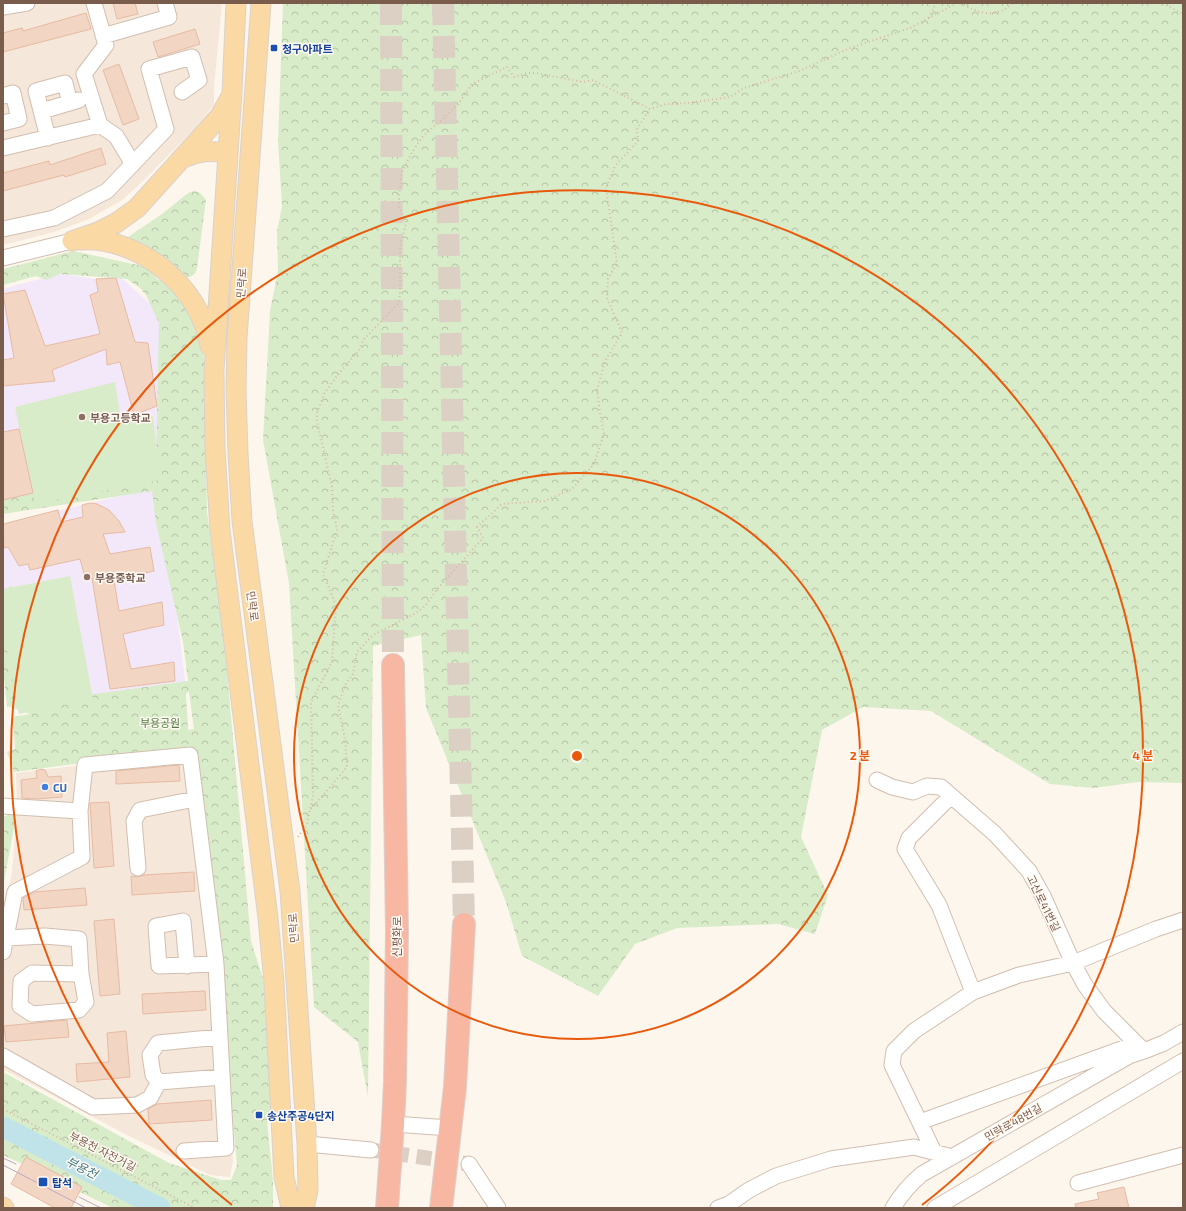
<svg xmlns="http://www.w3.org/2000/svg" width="1186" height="1211" viewBox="0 0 1186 1211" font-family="'Exo 2','Noto Sans KR',sans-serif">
  <defs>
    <pattern id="forest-crowns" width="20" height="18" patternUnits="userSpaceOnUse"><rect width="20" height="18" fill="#d8ecc9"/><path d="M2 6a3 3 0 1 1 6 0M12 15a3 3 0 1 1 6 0" fill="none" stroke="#b4c2a5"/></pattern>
  </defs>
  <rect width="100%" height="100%" fill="#fdf6ec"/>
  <path fill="#f5e8da" d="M3 3H222L214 87V105L196 127 144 180 122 200 89 219 54 232 3 245Z
    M195 751 233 1161 230 1177 210 1175 127 1135 3 1069V914L12 873 17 812 16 773Z"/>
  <path fill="#f3e8fa" d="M61 274 95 279 119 276 155 308 163 321 160 480 3 511V289L20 284Z
    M161 486 186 688 93 699 19 714 3 630V524Z"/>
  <path fill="url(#forest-crowns)" fill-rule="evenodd" d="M283 3H1183V783L1138 782 1094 788 1050 784 931 711 863 707 822 730 801 837 828 895 815 934 778 924 677 928 635 944 598 996 522 956 506 902 426 708 421 635 373 646 368 1097 358 1042 314 1007 289 583 263 440 270 311 278 270 277 232 282 206 278 141Z
    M193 191C200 191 202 195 206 200L197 268C195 275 192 277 185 278L125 243 128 237 162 214 188 193Z
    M73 251 147 267 157 279 162 281 180 296 200 328 204 359 207 512 224 637 251 941 266 988 274 1098 267 1120 273 1181V1208H113L3 1155V1072L169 1163 221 1180H231L237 1165 213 906 196 748 14 772 7 752 15 749 13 717 30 714 7 706 3 670V591L12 585 23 704 188 681 183 642 156 523 152 491 3 514V500L156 465 159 323 146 295 140 288 127 279 60 274 46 280 36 276 3 285V269ZM189 692 194 729 188 730 186 693Z
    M17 812 3 887V817Z"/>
  <path fill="#d8ecc9" d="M115 382 121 420 153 416 160 480 35 504 15 407Z
    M70 576 93 699 19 714 3 630V589Z"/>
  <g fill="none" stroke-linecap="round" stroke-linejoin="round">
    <path stroke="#bfe3e8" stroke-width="21" d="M3 1127 160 1208"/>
  </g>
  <path fill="#f3d5c3" stroke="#e6bba3" d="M113 3H135L138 14 117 19Z
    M86 13 91 29 3 52V33L22 28 23 31Z
    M195 29 200 44 158 57 153 42Z
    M119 64 139 119 123 125 103 70Z
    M101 148 106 164 65 177 64 175 3 191V173L49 161 50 165Z
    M116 278 135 342 148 343 157 406 134 415 120 362 107 365 106 349 52 370 55 381 3 386V360L14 358 3 294 25 290 45 346 100 334 90 295 98 292 96 279Z
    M19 429 33 493 3 500V432Z
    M90 503 97 504 109 510 119 521 125 532 103 534 110 554 150 547 154 571 114 580 119 611 162 602 164 625 123 634 131 669 174 662 175 681 110 689 92 578 86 581 80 559 30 570 28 564 19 566 8 547 4 548 3 524 58 510 61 522 83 517 82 505Z
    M179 765 180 781 116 784V771Z
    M41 769 45 770 48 777 61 776 62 797 37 799 22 798 21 780 37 778 36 771Z
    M109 802 114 866 94 868 90 803Z
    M194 872 195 891 132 895 131 876 138 877 144 875Z
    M85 888 87 905 24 910 23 898 34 892Z
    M114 919 120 994 100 996 94 921Z
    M205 991 206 1010 143 1014 142 994Z
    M67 1020 69 1037 6 1042 4 1026Z
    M126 1031 130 1077 77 1082 76 1064 109 1062 107 1033Z
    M211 1100 212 1120 149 1124 148 1109 157 1104Z
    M26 1157 82 1187 71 1208H55L11 1184Z
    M1124 1187 1129 1208H1076L1075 1204 1099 1199 1097 1193Z"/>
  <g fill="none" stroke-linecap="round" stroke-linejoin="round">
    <path stroke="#dcd0c4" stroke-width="15" stroke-dasharray="15 8" stroke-linecap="butt" d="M371 1150 469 1164"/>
    <path stroke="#dcd0c4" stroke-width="22" stroke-dasharray="22 11" stroke-linecap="butt" d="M391 3 393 665
      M443 3 464 924"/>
    <g stroke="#d1beb0" stroke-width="17">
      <path id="minor" d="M3 7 27 3
        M103 36 169 17 165 3
        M3 96 13 93 19 119 3 123
        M42 111 79 100
        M100 125 116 136 133 164
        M48 138 36 91 65 83 70 103
        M3 148 100 125 84 74 106 45 94 3
        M3 229 54 218 107 191 166 129 149 69 192 57 199 80 182 92
        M3 258 72 241
        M877 780 892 787 913 792 927 786 941 787 995 834 1029 871 1044 898 1073 963 1085 985 1104 1011 1144 1051 1164 1043 1183 1032
        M951 796 909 838 905 849 939 905 973 992 1019 975 1073 963 1156 929 1183 920
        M3 806 80 811 85 765 190 755 216 964 159 966 156 926 183 921 187 966
        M138 868 134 821 140 810 195 799
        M6 938 45 936 79 939 81 974 86 1002 79 1010 32 1014 20 1006 21 981 32 973 81 974
        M3 952 15 892 82 857 80 811
        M3 1056 93 1107 137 1105 150 1098 159 1082 222 1077
        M159 1082 153 1075 150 1055 158 1043 220 1037
        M920 1122 1135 1044
        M393 1124 450 1128
        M307 1144 371 1150
        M184 1151 226 1148 216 964
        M934 1152 892 1065 894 1051 914 1031 973 992
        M469 1164 498 1208
        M1078 1183 1183 1155
        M718 1208 729 1204 749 1190 776 1176 831 1159 914 1147 952 1157
        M893 1208C901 1194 910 1184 922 1174L1129 1056 1144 1051
        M935 1208 1183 1061"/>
    </g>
    <g stroke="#dad1cd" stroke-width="21">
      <path id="major" d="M236 3 232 92 214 371 215 449 220 530 268 918 274 982 284 1177 291 1208
        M261 3 237 338 236 390 238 454 242 521 290 891 307 1144 308 1190 304 1208
        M183 158C198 152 211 149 228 154
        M81 240C141 237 201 288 210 346
        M72 241 98 232 116 223 137 208 220 116 230 98
        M3 1207 4 1208"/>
    </g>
    <g stroke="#dad1cd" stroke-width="24">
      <path id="highway" d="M387 1208 393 1124 395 1081 397 932 393 665
        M441 1208 455 1087 464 924"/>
    </g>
    <path stroke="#d9b8a5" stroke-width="2" stroke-dasharray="1 3" stroke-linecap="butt" d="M960 3C980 13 994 20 1013 3
      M1064 3H1065
      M1163 3 1183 14
      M929 18 936 3
      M311 809 347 767 345 739 338 706 345 685 353 674 357 652 373 635 416 613 425 606 439 587 483 538 477 527 502 504 544 501 572 489 594 464 604 434 600 413 597 390 605 361 622 333 607 298 608 279 617 263 606 188 615 166 638 141 637 129 650 109
      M298 837 307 824 313 796 311 702 332 662 336 605 323 574 337 530 333 510 332 487 319 430 317 420V413L324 394 337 376 359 350 364 339 398 304 400 295V248L406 223 399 207V195L402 172 411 154 423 136 445 117 459 103 472 84 507 67 514 77 527 73H536L583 82 593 80 650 109 666 104 688 103 730 97 744 88 799 71 850 48 910 28 957 3
      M3 1109 195 1208"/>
    <use href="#minor" stroke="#fff" stroke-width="15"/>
    <use href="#major" stroke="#fbd9a5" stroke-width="19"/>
    <use href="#highway" stroke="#f7b7a3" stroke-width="22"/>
    <path stroke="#b9a8c9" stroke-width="1" d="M3 1158 16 1164
      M3 1165 86 1208
      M79 1197 101 1208"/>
  </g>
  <g fill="none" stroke="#e8590c" stroke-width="2">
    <circle cx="577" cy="756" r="283"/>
    <path d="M232 1205A566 566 0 1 1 922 1205"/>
  </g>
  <g fill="#1a4fb4" stroke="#fffaf3" stroke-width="1.5">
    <rect x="270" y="44" width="8" height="8" rx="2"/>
    <rect x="255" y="1111" width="8" height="8" rx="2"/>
    <rect x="38" y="1177" width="10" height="10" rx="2"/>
  </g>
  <g fill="#8d6e63" stroke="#fffaf3" stroke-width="1.5">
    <circle cx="82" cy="417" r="4"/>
    <circle cx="87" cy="577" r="4"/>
  </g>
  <circle fill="#3f7fe0" stroke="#fffaf3" stroke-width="1.5" cx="45" cy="787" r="4"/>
  <g text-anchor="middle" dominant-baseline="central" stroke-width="3" stroke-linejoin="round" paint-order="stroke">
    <g font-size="11" font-weight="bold" fill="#164399" stroke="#fffaf3" text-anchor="start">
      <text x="282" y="48">청구아파트</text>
      <text x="267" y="1115">송산주공4단지</text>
      <text x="52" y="1182">탑석</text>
    </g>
    <g font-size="11" fill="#7a5c4d" stroke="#fffaf3">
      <text transform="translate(241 283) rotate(-86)">민락로</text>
      <text transform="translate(253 606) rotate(82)">민락로</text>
      <text transform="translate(1044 903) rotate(64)">고산로41번길</text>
      <text transform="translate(293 928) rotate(-94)">민락로</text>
      <text transform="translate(396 937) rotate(-90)">신평화로</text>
      <text transform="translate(1013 1122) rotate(-29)">민락로48번길</text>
      <text transform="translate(103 1151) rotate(27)">부용천 자전거길</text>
    </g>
    <g font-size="11" font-weight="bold" fill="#785e54" stroke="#fffaf3" text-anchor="start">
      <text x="90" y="417">부용고등학교</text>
      <text x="95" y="577">부용중학교</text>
    </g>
    <g font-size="11" fill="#537a41" stroke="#fffaf3">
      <text x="160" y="722">부용공원</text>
    </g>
    <g font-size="11" font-weight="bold" fill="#366cbe" stroke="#fffaf3" text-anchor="start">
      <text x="53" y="787">CU</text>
    </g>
    <g font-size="12" font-style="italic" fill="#437c86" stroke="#fffaf3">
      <text transform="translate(82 1167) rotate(27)">부용천</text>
    </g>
  </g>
  <circle cx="577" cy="756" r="6" fill="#e8590c" stroke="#fffaf3" stroke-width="2"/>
  <g font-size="12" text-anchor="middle" font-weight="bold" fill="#e8590c" stroke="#fffaf3" stroke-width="3" stroke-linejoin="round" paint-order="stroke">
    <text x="860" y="760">2 분</text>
    <text x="1143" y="760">4 분</text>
  </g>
  <rect width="1186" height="1211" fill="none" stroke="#7a5c4d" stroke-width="8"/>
</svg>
